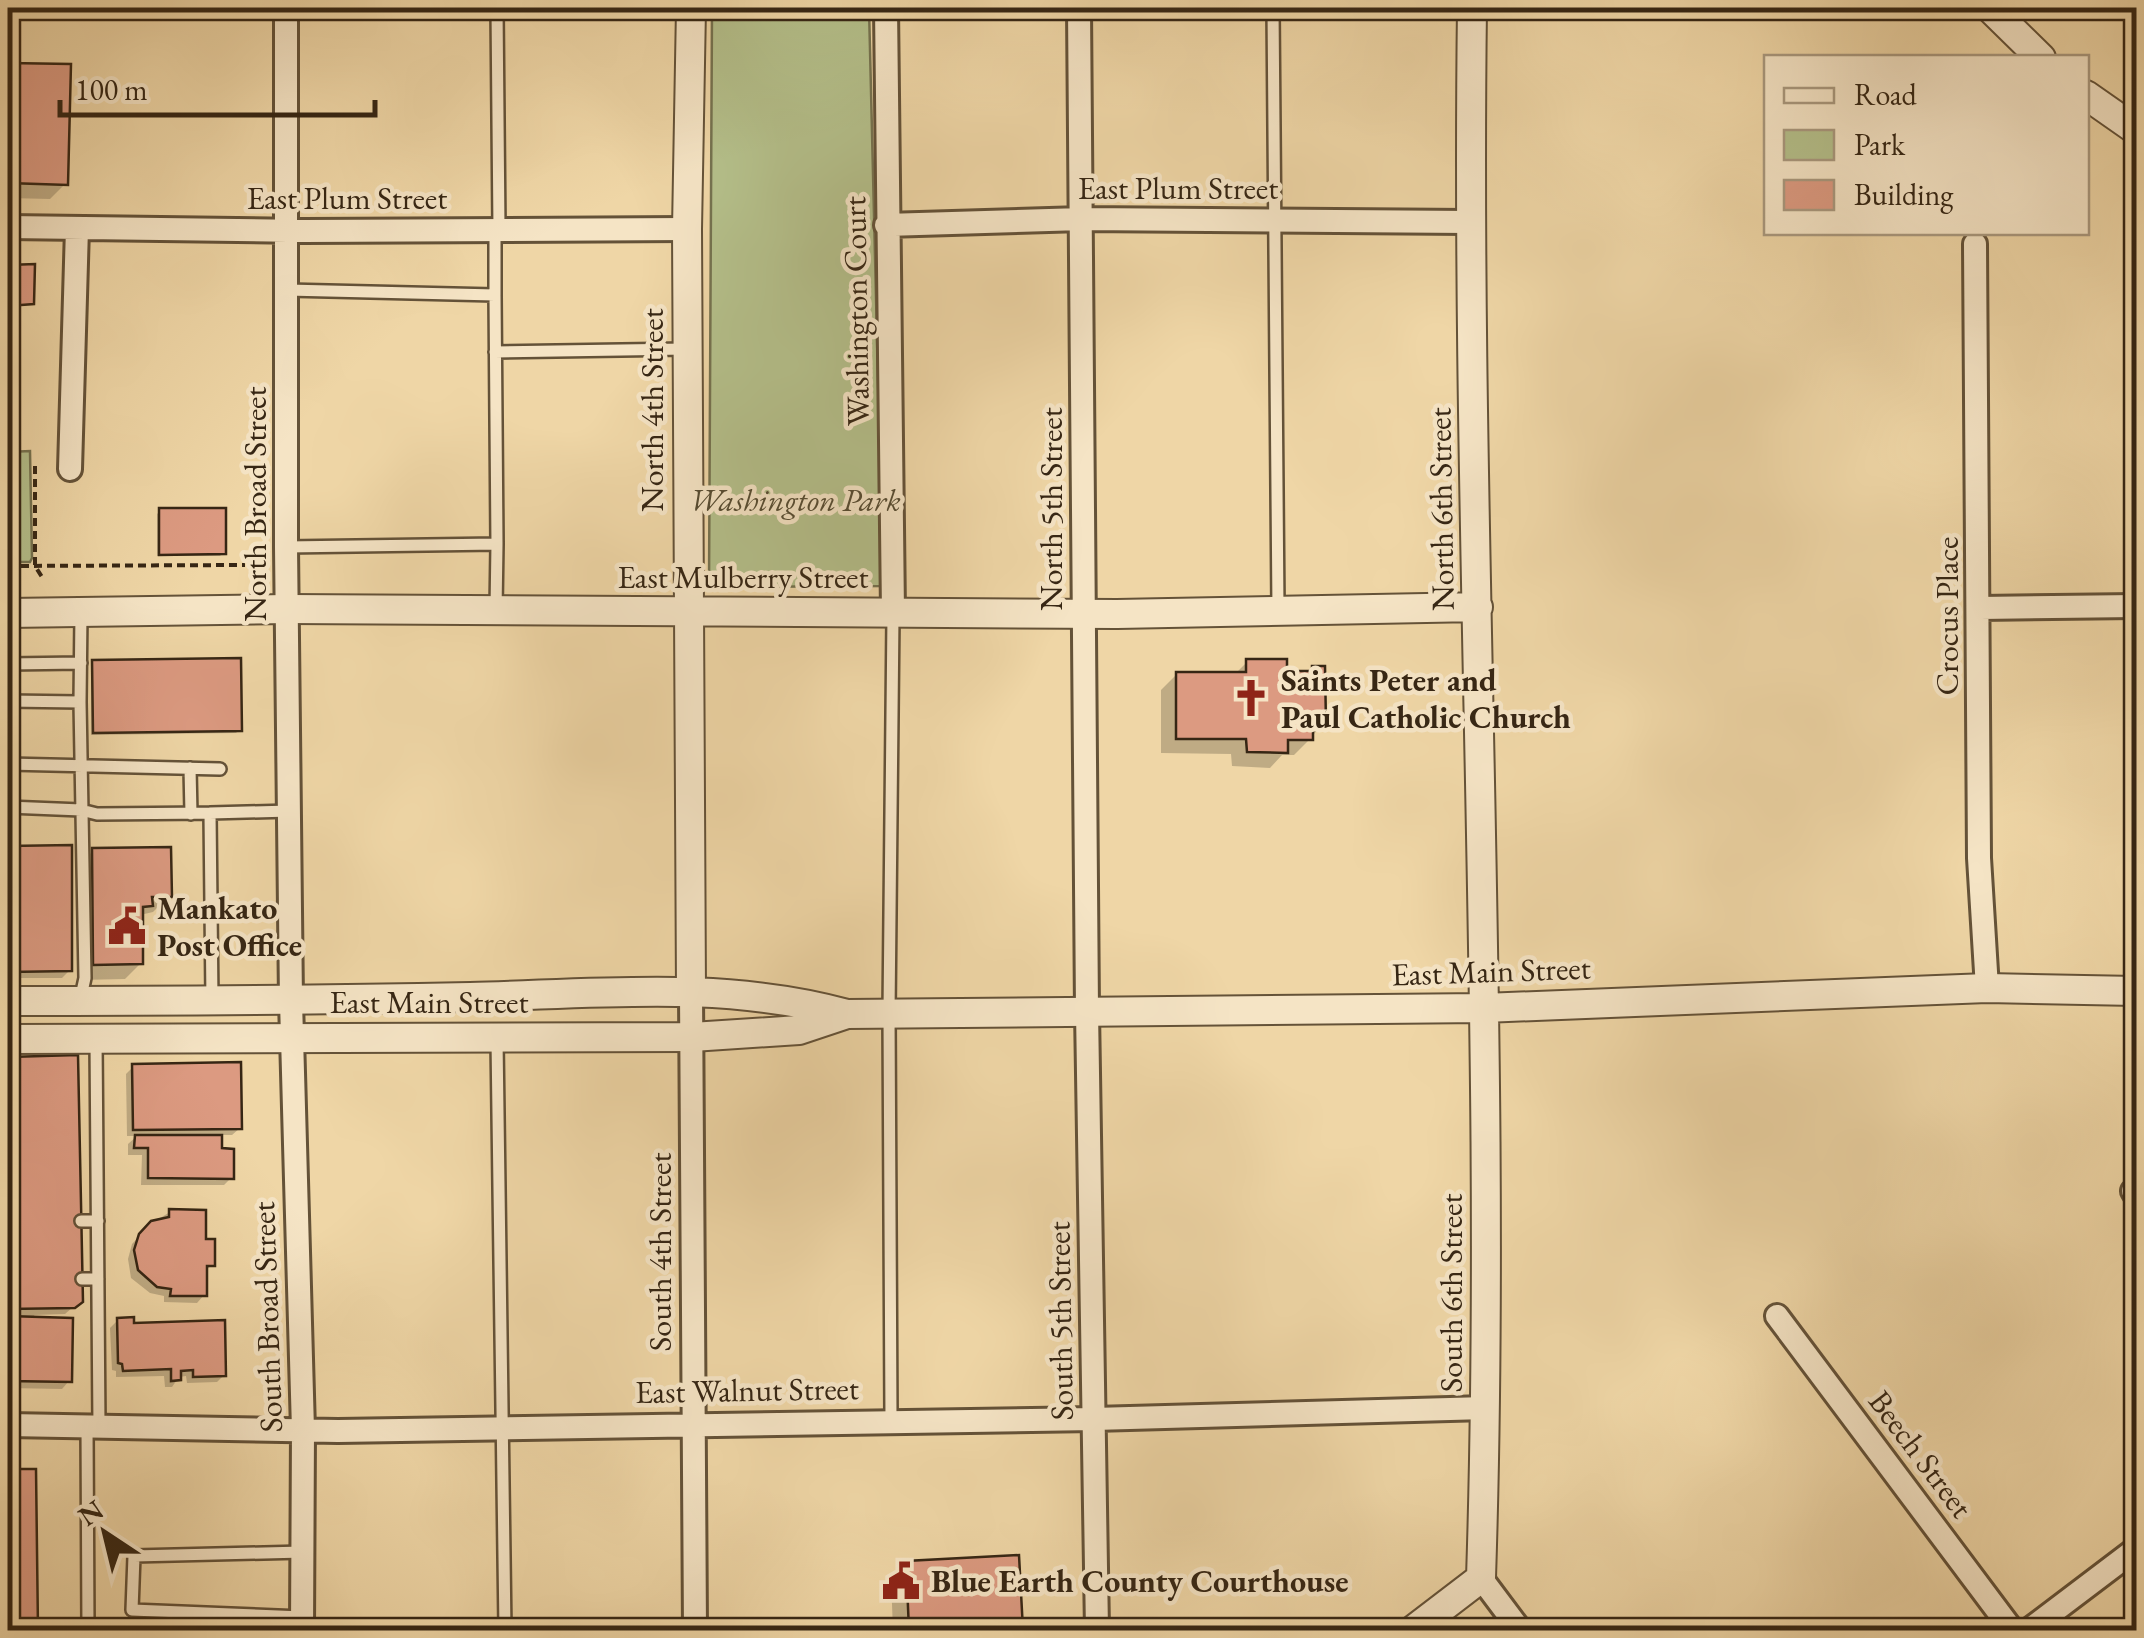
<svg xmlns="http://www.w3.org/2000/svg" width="2144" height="1638" viewBox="0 0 2144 1638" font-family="'EB Garamond',serif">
  <rect width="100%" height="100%" fill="#efd6a6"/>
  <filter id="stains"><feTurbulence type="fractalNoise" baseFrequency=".002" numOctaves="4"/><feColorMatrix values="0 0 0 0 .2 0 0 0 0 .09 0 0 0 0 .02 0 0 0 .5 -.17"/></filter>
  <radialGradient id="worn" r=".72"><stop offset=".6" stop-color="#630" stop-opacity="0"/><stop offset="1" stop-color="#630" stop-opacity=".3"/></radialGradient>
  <path fill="#b4bf8a" stroke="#75724f" stroke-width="2.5" d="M712 8H869L883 586 709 587Z
    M30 451 32 558 30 562H8V452Z"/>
  <path fill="#0003" d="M8 65 69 66 66 183 50 199 8 198Z
    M160 511 223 553 220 556H157V514Z
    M94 662 239 730 236 733 91 735V665Z
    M1247 662 1285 674 1308 673 1313 669 1323 723 1310 739 1294 755H1282L1270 768 1232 766 1231 754 1161 753V690L1177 674 1234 675Z
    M8 848H70V970L62 978H8Z
    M93 851 169 896 153 912 140 915 141 963 125 979 79 980 77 867Z
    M75 1058 80 1301 65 1314 34 1315 69 1381 62 1389 8 1388V1059Z
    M134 1066 240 1128 232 1135H220V1151L231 1178 224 1185H141L142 1155H128V1144L137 1136H127L126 1074Z
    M170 1212 203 1241 212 1265 204 1272V1295L197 1303 164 1302V1296L150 1293 131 1278 128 1259 132 1244 152 1223Z
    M118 1320 131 1326 224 1375 217 1382 187 1383 186 1376 179 1377 172 1387H165L164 1376 116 1377V1371L112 1370 110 1328Z
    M33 1471 36 1630H8V1472Z
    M1017 1558 1021 1630H893L891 1579 907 1563Z"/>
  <path fill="#dc9a81" stroke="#362614" stroke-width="2.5" d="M8 63 71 64 68 185 8 183Z
    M35 264 34 304 8 306V265Z
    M159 508H226V554L159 555Z
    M241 658 242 731 93 733 92 660Z
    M1246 659H1287V671H1312V666H1325L1326 724H1313V740H1288V753L1247 752 1246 739H1176V672H1246Z
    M72 845V971L8 972V846Z
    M171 847 172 897H152L153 906 143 907V964L93 965 92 848Z
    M78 1055 83 1302 75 1308 8 1309V1057Z
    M241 1062 242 1129 133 1130 132 1064Z
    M135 1135H222V1148L234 1149V1179L148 1178V1148H134Z
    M169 1209 206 1210V1239H215V1266H207V1296H170L171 1289 157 1287 138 1270 134 1250 139 1234 151 1221 169 1217Z
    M8 1316 73 1318 72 1382 8 1381Z
    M134 1317V1323L225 1320 226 1376 193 1377V1370L181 1371V1380L171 1381V1369L123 1371 122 1364 118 1363 117 1318Z
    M8 1469H36L38 1630H8Z
    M1019 1555 1023 1630H909L906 1561Z"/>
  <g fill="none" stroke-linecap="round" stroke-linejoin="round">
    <g stroke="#645238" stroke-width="16">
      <path id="service" d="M497 8 499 230
        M1273 8 1278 610
        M495 295V230
        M495 352 686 349
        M286 547 497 544 495 295 287 290
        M496 610 497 544
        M8 664 81 663
        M8 701 80 702
        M8 764 220 769
        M190 768 191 814
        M8 807 81 810 97 814 210 813 212 1001
        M210 813 290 811
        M80 1001 85 978 80 702 81 613
        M96 1040 99 1426
        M497 1040 505 1630
        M81 1221H98
        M82 1279H98
        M891 1420 889 1013 893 615
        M87 1426 88 1630
        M302 1617 132 1610 134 1556 303 1552"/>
    </g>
    <g stroke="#645238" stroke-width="28">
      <path id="minor" d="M286 8V547L291 1001 303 1430 302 1630
        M886 8 893 613
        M1079 8 1087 1011 1097 1630
        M886 225 1082 219 1469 222
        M8 227 304 231 687 229
        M1975 244 1979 858 1987 988
        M70 469 77 228
        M1980 608 2136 606
        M691 992 695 1630
        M2133 1191 2136 1196
        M1777 1316 2012 1630
        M8 1425 338 1431 1094 1419 1486 1408
        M1481 1578 1520 1630
        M2029 1630 2136 1549"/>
    </g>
    <g stroke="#645238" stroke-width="32">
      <path id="tertiary" d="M1990 8 2041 58
        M2086 95 2136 130
        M8 613 288 609 1117 614 1478 607
        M691 992 687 229 691 8
        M8 1001C162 1001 316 1000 470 997 595 994 725 980 847 1014L1484 1008 1987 988 2136 991
        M8 1039 692 1037 799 1030 847 1014
        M1413 1630 1481 1578C1498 1055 1465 531 1472 8"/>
    </g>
    <path stroke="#362614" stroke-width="4" stroke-dasharray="8 5" stroke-linecap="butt" d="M35 466V566L42 577
      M8 566 245 565"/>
    <use href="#service" stroke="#f5e4c5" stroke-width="11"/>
    <use href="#minor" stroke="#f5e4c5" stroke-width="22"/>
    <use href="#tertiary" stroke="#f5e4c5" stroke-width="28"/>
  </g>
  <defs>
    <g id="church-bare" transform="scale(3)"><path d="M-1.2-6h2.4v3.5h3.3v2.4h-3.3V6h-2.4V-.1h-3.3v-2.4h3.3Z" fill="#8f2418" stroke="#f5e4c5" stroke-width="2.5" paint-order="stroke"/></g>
    <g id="civic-bare" transform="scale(3)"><path d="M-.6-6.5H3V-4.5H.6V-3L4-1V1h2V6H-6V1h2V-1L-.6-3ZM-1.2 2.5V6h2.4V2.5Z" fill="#8f2418" stroke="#f5e4c5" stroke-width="2.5" paint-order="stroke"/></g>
  </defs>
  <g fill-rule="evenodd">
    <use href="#church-bare" x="1251" y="698"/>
    <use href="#civic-bare" x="127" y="926"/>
    <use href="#civic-bare" x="901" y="1581"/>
  </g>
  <g text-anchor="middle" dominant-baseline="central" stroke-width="9" stroke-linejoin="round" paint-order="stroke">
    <g font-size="32" fill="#362614" stroke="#f5e4c5">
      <text x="1178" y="188">East Plum Street</text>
      <text x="347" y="198">East Plum Street</text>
      <text transform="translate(856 311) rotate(-91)">Washington Court</text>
      <text transform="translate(652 410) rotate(-90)">North 4th Street</text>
      <text transform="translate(255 504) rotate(-90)">North Broad Street</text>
      <text transform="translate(1051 509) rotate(-90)">North 5th Street</text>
      <text transform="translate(1441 509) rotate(-91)">North 6th Street</text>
      <text x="743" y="577">East Mulberry Street</text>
      <text transform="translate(1947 616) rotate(-90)">Crocus Place</text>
      <text transform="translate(1491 971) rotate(-2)">East Main Street</text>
      <text x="429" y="1002">East Main Street</text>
      <text transform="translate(660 1252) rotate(-90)">South 4th Street</text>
      <text transform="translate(1451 1293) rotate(-90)">South 6th Street</text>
      <text transform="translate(267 1317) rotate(-92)">South Broad Street</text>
      <text transform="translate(1060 1321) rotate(-91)">South 5th Street</text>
      <text transform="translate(747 1390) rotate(-1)">East Walnut Street</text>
      <text transform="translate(1921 1454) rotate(53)">Beech Street</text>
    </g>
    <g font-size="32" font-style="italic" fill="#564c32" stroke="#f5e4c5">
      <text x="795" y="500">Washington Park</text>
    </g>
    <g font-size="32" font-weight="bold" fill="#362614" stroke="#f5e4c5" text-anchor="start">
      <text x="1281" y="680">Saints Peter and<tspan x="1281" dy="37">Paul Catholic Church</tspan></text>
      <text x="157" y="908">Mankato<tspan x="157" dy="37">Post Office</tspan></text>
      <text x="931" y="1581">Blue Earth County Courthouse</text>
    </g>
  </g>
  <rect width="2144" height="1638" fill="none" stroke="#efd6a6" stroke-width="40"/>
  <rect x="10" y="10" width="2124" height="1618" fill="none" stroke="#362614" stroke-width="5"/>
  <rect x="20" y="20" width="2104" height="1598" fill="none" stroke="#362614" stroke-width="2.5"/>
  <rect x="1764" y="55" width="325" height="180" fill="#f5e4c5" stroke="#a9987e" stroke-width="2.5"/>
  <rect x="1784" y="88" width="50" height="15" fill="#f5e4c5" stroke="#a9987e" stroke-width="2.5"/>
  <text x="1854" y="105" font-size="30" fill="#362614">Road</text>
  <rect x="1784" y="130" width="50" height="30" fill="#b4bf8a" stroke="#a9987e" stroke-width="2.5"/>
  <text x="1854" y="155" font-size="30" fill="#362614">Park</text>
  <rect x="1784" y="180" width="50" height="30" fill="#dc9a81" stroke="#a9987e" stroke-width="2.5"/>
  <text x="1854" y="205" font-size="30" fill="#362614">Building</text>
  <g transform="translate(105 1533) rotate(325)" stroke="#f5e4c5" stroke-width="8" paint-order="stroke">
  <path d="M0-8L18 38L0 25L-18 38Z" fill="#362614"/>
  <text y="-15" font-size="28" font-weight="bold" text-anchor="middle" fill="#362614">N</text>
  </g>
  <path d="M60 100v15h315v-15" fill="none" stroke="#362614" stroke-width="5"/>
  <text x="75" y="100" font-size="30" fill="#362614" stroke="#f5e4c5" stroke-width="8" paint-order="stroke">100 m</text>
  <rect width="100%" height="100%" filter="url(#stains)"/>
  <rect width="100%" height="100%" fill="url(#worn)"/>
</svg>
